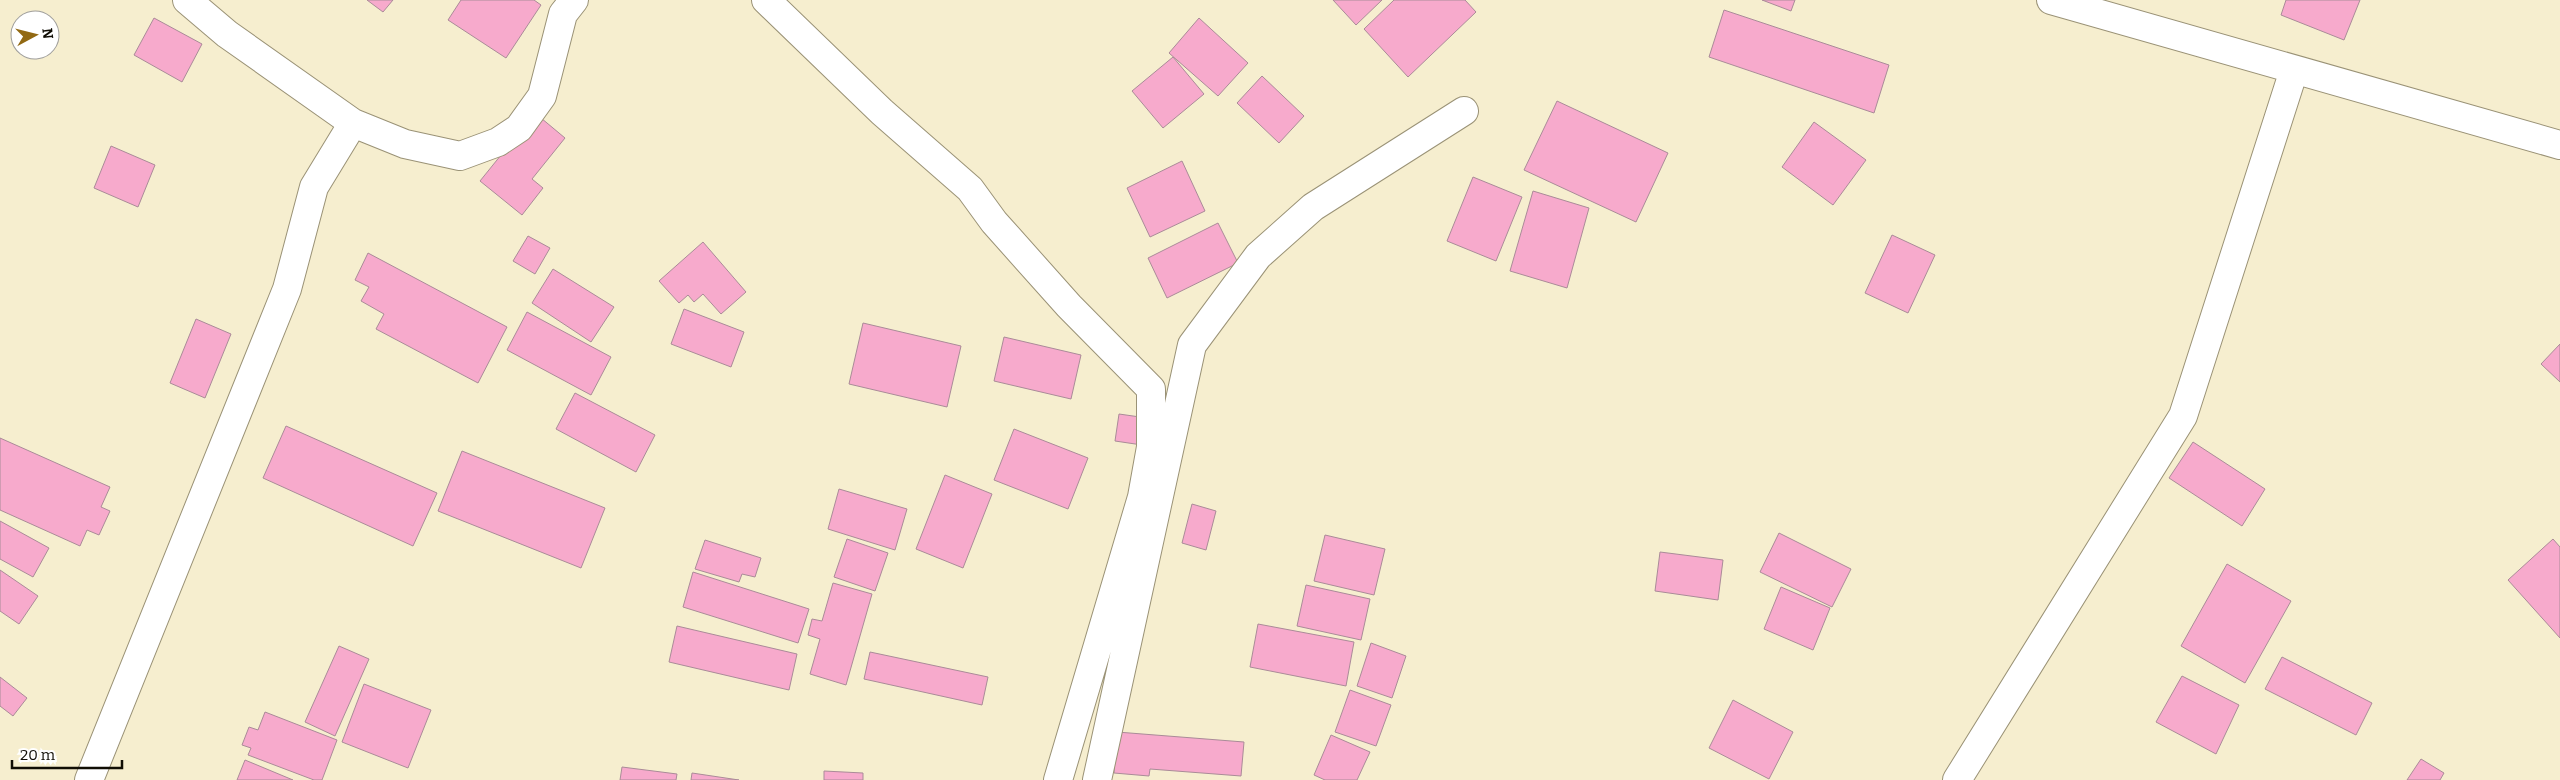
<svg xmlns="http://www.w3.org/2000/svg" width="2560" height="780" viewBox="0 0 2560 780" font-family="Bitter,serif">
  <rect width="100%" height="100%" fill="#f6eecf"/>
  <path fill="#f7aacc" stroke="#aa8b98" d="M367 0H393L383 12Z
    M461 0H534L541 5 506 58 448 20Z
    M1333 0H1382L1356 25Z
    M1394 0H1465L1476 12 1408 77 1364 29Z
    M1762 0H1795L1791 11Z
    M2286 0H2360L2344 40 2281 15Z
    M1724 10 1889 65 1874 113 1709 57Z
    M154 18 202 44 182 82 134 55Z
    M1199 18 1248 63 1218 96 1169 53Z
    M1173 57 1204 94 1163 128 1132 91Z
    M1262 76 1304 116 1279 143 1237 103Z
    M1557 101 1668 153 1636 222 1524 170Z
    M535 113 565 138 532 179 543 188 522 215 480 181Z
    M1814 122 1866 160 1833 205 1782 167Z
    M111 146 155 165 138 207 94 188Z
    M1182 161 1205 211 1150 237 1127 188Z
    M1473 177 1522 197 1496 261 1447 241Z
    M1533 191 1589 208 1567 288 1510 271Z
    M1218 223 1238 263 1167 298 1148 258Z
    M1892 235 1935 255 1908 313 1865 293Z
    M528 236 550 248 535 274 513 261Z
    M703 242 746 292 721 314 703 294 694 302 688 295 679 303 659 281Z
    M368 253 507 327 478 383 376 329 384 314 361 301 369 287 355 280Z
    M553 269 614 307 591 342 532 303Z
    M684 309 744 332 731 367 671 344Z
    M527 312 611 357 591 395 507 350Z
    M196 319 231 334 205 398 170 383Z
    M863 323 961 346 947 407 849 384Z
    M1004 337 1081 355 1071 399 994 381Z
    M2560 344V382L2541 364Z
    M575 393 655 435 636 472 556 429Z
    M1119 414 1147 418 1142 445 1115 441Z
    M286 426 437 493 413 546 263 478Z
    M1014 429 1088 458 1068 509 994 480Z
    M0 438 110 487 101 507 110 511 99 535 87 530 80 546 0 510Z
    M2193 442 2265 489 2242 526 2169 478Z
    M462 451 605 508 581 568 438 511Z
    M945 475 992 494 963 568 916 549Z
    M839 489 907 509 895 550 828 529Z
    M1192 504 1216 511 1206 550 1182 543Z
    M0 521 49 548 33 577 0 559Z
    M1779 533 1851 569 1832 607 1760 572Z
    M1325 535 1385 549 1374 595 1314 581Z
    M847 539 888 553 875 591 834 577Z
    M2553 539 2560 547V638L2508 580Z
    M705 540 761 558 755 577 742 574 739 582 695 569Z
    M1660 552 1723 560 1718 600 1655 591Z
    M2227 564 2291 601 2245 683 2181 646Z
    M0 570 38 596 19 624 0 611Z
    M693 572 809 609 798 643 683 607Z
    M833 583 872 594 846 685 810 674 820 639 808 635 812 619 822 621Z
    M1306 585 1370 599 1361 640 1297 626Z
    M1781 587 1830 608 1813 650 1764 629Z
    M1258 624 1354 642 1346 686 1250 667Z
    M677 626 797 654 789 690 669 662Z
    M1371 643 1406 656 1392 698 1357 686Z
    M339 646 369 659 335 736 305 722Z
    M870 652 988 677 982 705 864 679Z
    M2282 657 2372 703 2356 735 2265 689Z
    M2182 676 2239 705 2216 754 2156 722Z
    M0 677 27 698 13 716 0 706Z
    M364 684 431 710 408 768 342 742Z
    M1350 690 1391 705 1376 746 1335 732Z
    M1733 700 1793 732 1769 779 1709 748Z
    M265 712 337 740 322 780H314L248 755 251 748 242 745 249 727 258 730Z
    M1117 732 1244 742 1241 776 1150 769 1149 776 1114 773Z
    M1331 735 1370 752 1357 780H1325L1314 775Z
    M2421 759 2444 773 2440 780H2407Z
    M245 760 293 780H237Z
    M622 767 677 774 676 780H620Z
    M824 771 863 773V780H824Z
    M692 773 739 780H691Z"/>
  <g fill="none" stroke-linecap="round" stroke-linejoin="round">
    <g stroke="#9a9276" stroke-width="30">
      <path id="minor" d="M187 0 227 34 353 123 405 144 460 156 498 142 519 128 542 96 563 14 574 0
        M766 0 882 112 970 189 994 222 1069 306 1151 389V447L1142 497 1058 780
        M2051 0 2560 145
        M89 780 287 289 314 187 353 123
        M1097 780 1192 345 1258 256 1313 207 1464 111
        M1957 780 2183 416 2294 70"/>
    </g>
    <use href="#minor" stroke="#fff" stroke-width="28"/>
  </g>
  <g transform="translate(35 35) rotate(83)"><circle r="24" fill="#ffffff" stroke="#9f9e9b"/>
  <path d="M0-4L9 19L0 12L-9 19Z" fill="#926912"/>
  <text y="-8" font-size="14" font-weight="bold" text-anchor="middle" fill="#100d04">N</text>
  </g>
  <path d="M12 760v8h110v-8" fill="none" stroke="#100d04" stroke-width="2.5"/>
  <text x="20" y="760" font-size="15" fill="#100d04" stroke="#ffffff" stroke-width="4" paint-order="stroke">20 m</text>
</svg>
